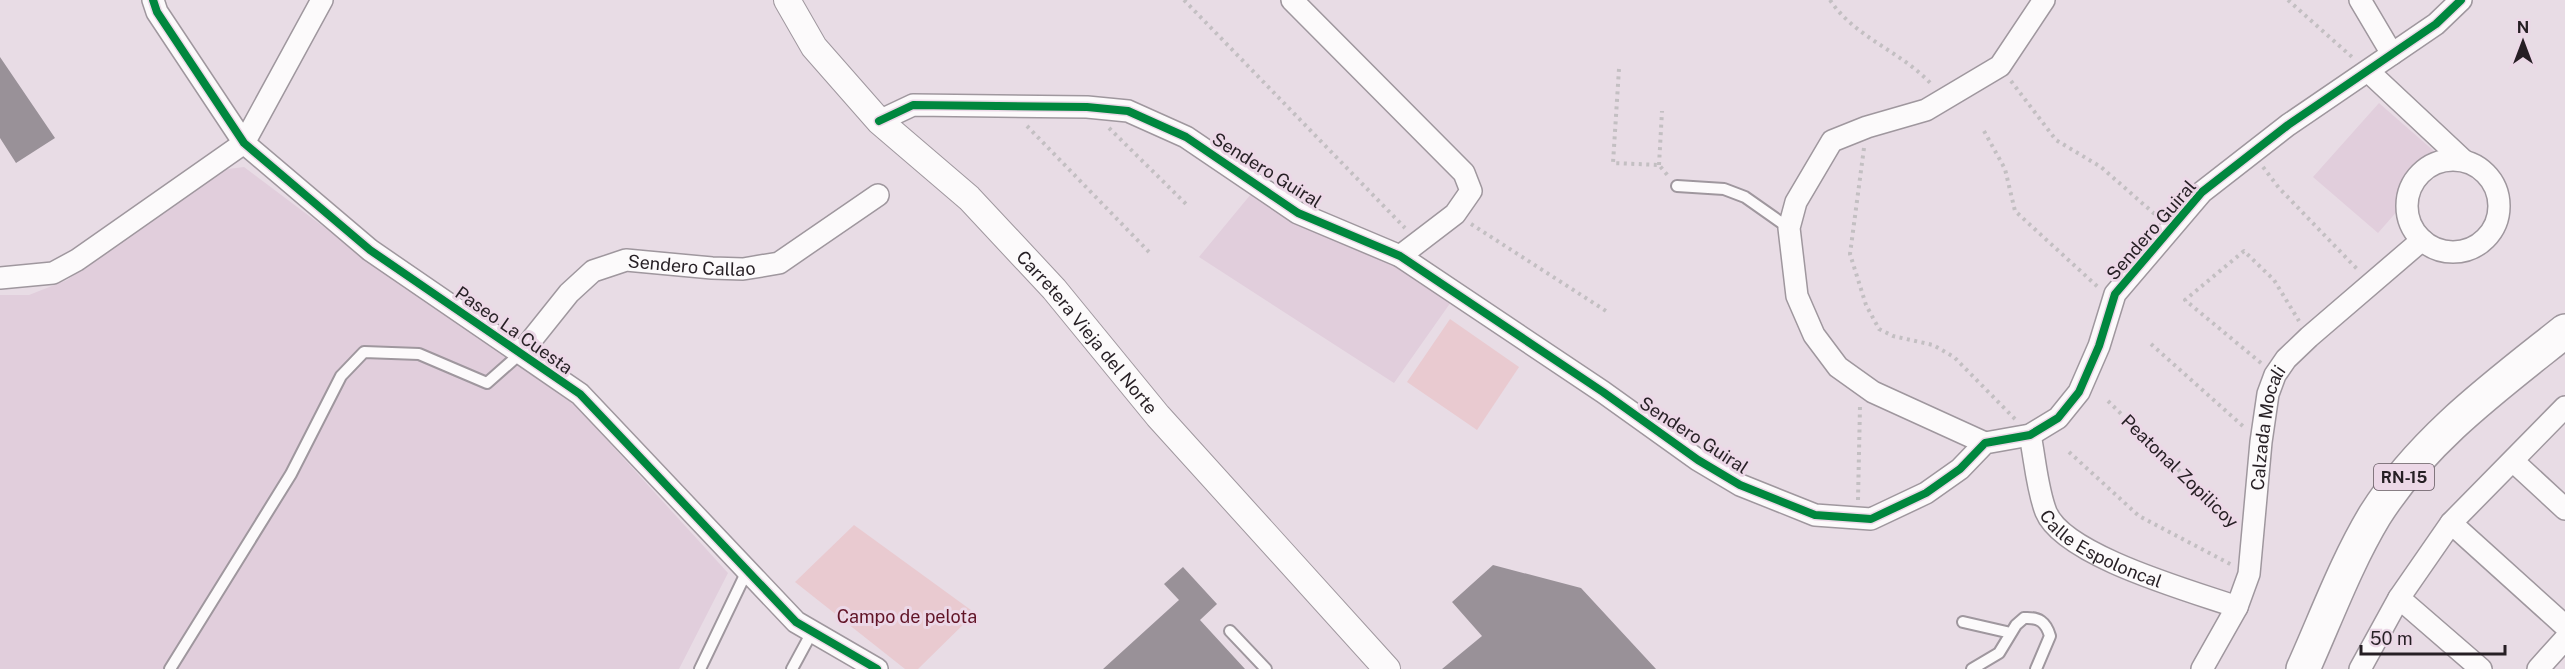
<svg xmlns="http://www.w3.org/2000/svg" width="2565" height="669" viewBox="0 0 2565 669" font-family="'Public Sans',sans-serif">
  <rect width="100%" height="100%" fill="#e8dce5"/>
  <path fill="#e1cedc" d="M2379 103 2443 159 2378 233 2313 177Z
    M244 167 385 273 575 405 728 573 679 669H0V295H29L67 280 220 170Z
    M1256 188 1403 264 1451 302 1394 383 1199 257Z"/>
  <path fill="#e9cad0" d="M1450 319 1519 367 1477 430 1407 382Z
    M854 525 975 613 918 669H905L795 582Z"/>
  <path fill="#999198" d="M0 57 55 138 16 163 0 138Z
    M1493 565 1581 588 1656 669H1442L1482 636 1452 602Z
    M1183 567 1217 604 1200 620 1245 669H1103L1179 600 1164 584Z"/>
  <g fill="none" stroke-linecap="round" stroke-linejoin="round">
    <g stroke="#9f979e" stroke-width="14">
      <path id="service" d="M1677 186 1724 189 1745 197 1789 228
        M1963 622 2011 633
        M1230 631 1266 669
        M170 669 291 474 341 376 364 352 419 354 487 383 521 353
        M700 669 747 571
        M792 669 812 632
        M1972 669 1999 653 2016 625 2024 618C2039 617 2046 622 2050 636L2036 669"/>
    </g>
    <g stroke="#9f979e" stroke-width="24">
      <g id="minor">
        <path d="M153 0 157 12 244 143 370 250 580 394 796 622 877 669"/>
        <path d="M1292 0 1464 173 1471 191 1455 214 1400 256"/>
        <path d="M2360 0 2392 54"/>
        <path d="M2369 72 2463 160"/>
        <path d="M879 121 913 105 1087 107 1128 111 1186 137 1298 213 1400 256 1603 392 1698 460 1740 485 1815 515 1871 519 1926 493 1960 469 1985 443 2030 435 2058 418 2079 392 2099 346 2115 294 2202 192 2288 125 2436 24 2461 0"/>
        <circle cx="2453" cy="206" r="46"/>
        <path d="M0 278 53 273 77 260 244 143 322 0"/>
        <path id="s1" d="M521 353 569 293 593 271 626 260 712 268 743 269 779 263 878 195"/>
        <path id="s2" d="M2030 435C2035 459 2037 489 2046 512 2064 556 2191 591 2237 607"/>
        <path d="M1985 443 1873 392 1838 367 1814 335 1797 296 1789 228 1796 202 1832 141 1867 127 1926 110 2000 66 2044 0"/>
        <path d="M2513 461 2565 509"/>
        <path d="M2451 523 2565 626"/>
        <path d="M2399 598 2481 669"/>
        <path id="s3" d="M2202 669 2237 607 2249 574 2261 442 2268 394 2275 375 2286 359 2309 337 2422 240"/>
        <path d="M2360 669 2399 598 2451 523 2565 407"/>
        <path d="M2538 669 2565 639"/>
      </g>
    </g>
    <g stroke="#9f979e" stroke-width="28">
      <g id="tertiary">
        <path id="s4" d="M787 0 814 47 879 121 969 198 1054 289 1158 416 1387 669"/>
      </g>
    </g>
    <g stroke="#9f979e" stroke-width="36">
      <path id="primary" d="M2303 669C2326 618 2346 563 2375 515 2423 439 2496 386 2565 331"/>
    </g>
    <path stroke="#c3bfc2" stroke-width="4" stroke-dasharray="3 4.5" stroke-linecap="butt" d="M1184 0 1405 228
      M1830 0C1855 38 1903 52 1933 86
      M2288 0 2352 57
      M1619 69 1613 163 1659 165 1669 177
      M2011 81 2056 140 2101 167 2158 217
      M1027 126 1149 252
      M1109 128 1187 205
      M1984 131 2005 169 2015 211 2099 288
      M1864 148 1850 254 1866 305 1879 329 1893 336 1933 345 1954 357 2015 419
      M1659 165 1662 111
      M2263 167 2279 188 2359 271
      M1471 224 1606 311
      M2151 344 2244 427
      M2261 363 2185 300 2244 251 2274 280 2299 321
      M2108 401 2234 524
      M2069 452 2139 516 2232 565
      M1858 500 1860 406"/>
    <use href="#service" stroke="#fcfafb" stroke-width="10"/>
    <use href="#minor" stroke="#fcfafb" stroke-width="21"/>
    <use href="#tertiary" stroke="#fcfafb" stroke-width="26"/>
    <use href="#primary" stroke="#fcfafb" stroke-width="33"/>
    <g stroke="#ecd8e7" stroke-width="11">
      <path id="cycleway" d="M153 0 157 12 244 143 370 250 580 394 796 622 877 669
        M879 121 913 105 1087 107 1128 111 1186 137 1298 213 1400 256 1603 392 1698 460 1740 485 1815 515 1871 519 1926 493 1960 469 1985 443 2030 435 2058 418 2079 392 2099 346 2115 294 2202 192 2288 125 2436 24 2461 0"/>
    </g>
    <use href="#cycleway" stroke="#00873e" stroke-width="8"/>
  </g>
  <g text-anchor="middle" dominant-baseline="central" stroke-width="6" stroke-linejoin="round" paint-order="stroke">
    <rect fill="#ecd8e7" stroke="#61565e" stroke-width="1.5" x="2374" y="464" width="60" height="26" rx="4.5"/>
    <g font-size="16" font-weight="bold" fill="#261f24">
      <text x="2404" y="477">RN-15</text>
    </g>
    <g font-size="18" fill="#261f24" stroke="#ecd8e7">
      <text transform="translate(1267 170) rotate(32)">Sendero Guiral</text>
      <text transform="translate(2151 230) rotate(-49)">Sendero Guiral</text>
      <text stroke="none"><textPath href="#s1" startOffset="210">Sendero Callao</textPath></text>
      <text transform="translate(514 330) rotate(35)">Paseo La Cuesta</text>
      <text stroke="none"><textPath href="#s4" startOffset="450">Carretera Vieja del Norte</textPath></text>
      <text stroke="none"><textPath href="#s3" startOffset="254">Calzada Mocali</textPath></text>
      <text transform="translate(1694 435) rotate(33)">Sendero Guiral</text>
      <text transform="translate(2180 471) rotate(44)">Peatonal Zopilicoy</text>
      <text stroke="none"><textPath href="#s2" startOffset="147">Calle Espoloncal</textPath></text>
    </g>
    <g font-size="18" fill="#611427" stroke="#ecd8e7">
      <text x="907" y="616">Campo de pelota</text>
    </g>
  </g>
  <g transform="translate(2523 42)" stroke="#ecd8e7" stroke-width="4.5" paint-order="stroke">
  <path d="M0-4.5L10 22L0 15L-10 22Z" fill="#261f24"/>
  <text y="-9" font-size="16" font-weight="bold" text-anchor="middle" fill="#261f24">N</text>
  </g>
  <path d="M2361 645v9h144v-9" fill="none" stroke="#261f24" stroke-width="3"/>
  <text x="2370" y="645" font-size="18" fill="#261f24" stroke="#ecd8e7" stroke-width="4.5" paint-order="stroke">50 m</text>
</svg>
